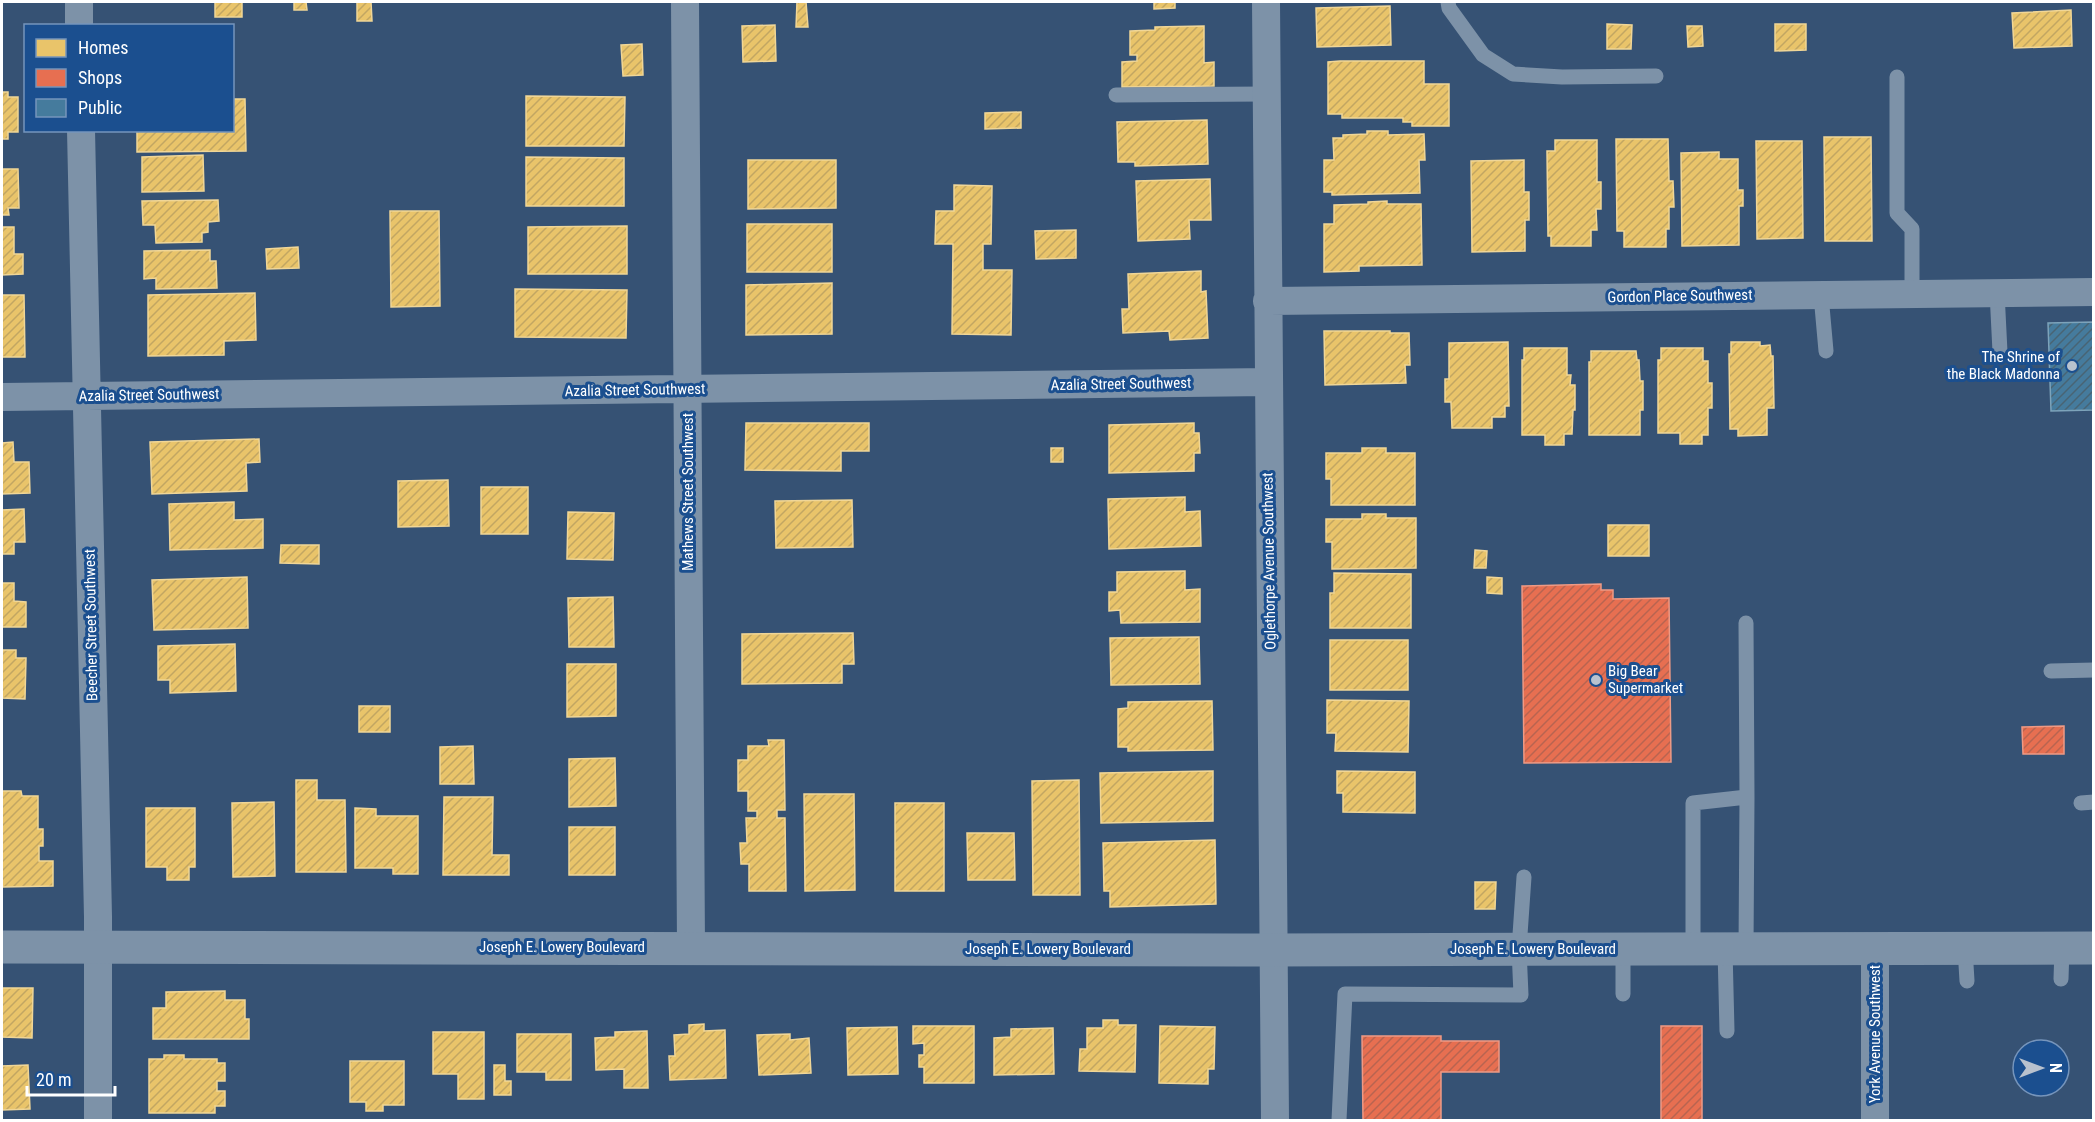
<svg xmlns="http://www.w3.org/2000/svg" width="2095" height="1122" viewBox="0 0 2095 1122" font-family="'Roboto Condensed',sans-serif">
  <defs>
    <pattern id="homes-hatch" width="6" height="6" patternUnits="userSpaceOnUse" patternTransform="scale(1.5)"><rect width="6" height="6" fill="#e9c46a"/><path d="M-1 1l2-2M0 6l6-6M5 7l2-2" fill="none" stroke="#c2a662"/></pattern>
    <pattern id="shops-hatch" width="6" height="6" patternUnits="userSpaceOnUse" patternTransform="scale(1.5)"><rect width="6" height="6" fill="#e76f51"/><path d="M-1 1l2-2M0 6l6-6M5 7l2-2" fill="none" stroke="#b86450"/></pattern>
    <pattern id="public-hatch" width="6" height="6" patternUnits="userSpaceOnUse" patternTransform="scale(1.5)"><rect width="6" height="6" fill="#457b9d"/><path d="M-1 1l2-2M0 6l6-6M5 7l2-2" fill="none" stroke="#486474"/></pattern>
  </defs>
  <rect width="100%" height="100%" fill="#365274"/>
  <path fill="url(#homes-hatch)" stroke="#f0d697" stroke-width="1.5" d="M215 2H242V17H215Z
    M294 2H306L307 10H294Z
    M357 2H371L372 21H357Z
    M797 2H806L808 27H796Z
    M1154 2H1175V8L1154 9Z
    M1390 6 1391 45 1317 47 1316 8Z
    M2071 10 2072 46 2014 48 2012 13Z
    M1607 24 1632 25 1631 49H1607Z
    M1775 24H1806V50L1775 51Z
    M775 25 776 61 743 62 742 26Z
    M1204 26V63L1214 62V86L1122 87V62L1137 61V55H1130V31L1155 30V27Z
    M1687 26H1702L1703 46 1688 47Z
    M642 44 643 75 623 76 621 45Z
    M1340 61H1424V84H1449V126H1412V122H1403V118H1342V114H1328V62Z
    M2 92H8V97H18V132H8V139H2Z
    M526 96 625 97 624 146H526Z
    M232 99H245L246 151 137 152V130H232Z
    M1021 112V128L985 129V113Z
    M1207 120 1208 164 1135 166V162H1118L1117 122Z
    M1367 131H1388V135L1424 134 1425 160H1419L1420 193 1332 195V192H1324V160H1334L1333 138H1343V135L1367 134Z
    M1824 137H1871L1872 241H1825Z
    M1616 139H1668L1669 181H1673L1674 207H1669V229H1666V247H1624V231H1617Z
    M1555 140H1597V182H1601V209H1596L1597 230H1591V246H1551V236H1548L1547 151H1555Z
    M1756 141H1802L1803 238 1757 239Z
    M1719 152V159H1738V190H1743V206H1739V245L1682 246 1681 153Z
    M203 155 204 191 142 192V157Z
    M526 157 624 158V206H526Z
    M748 160H836V208L748 209Z
    M1524 160V192H1529V220H1525V251L1472 252 1471 161Z
    M2 169H18L19 208H8L9 215H2Z
    M1210 179 1211 220H1189L1190 239 1138 241 1136 181Z
    M954 185 992 186 991 244H983V270H1012L1011 335 952 334 953 244H935L936 211H954Z
    M218 200 219 221 208 222V232L202 233V242L156 243 155 225H143L142 201Z
    M1387 201V204H1421L1422 265 1359 266V271L1324 272V224H1334V205L1368 204V202Z
    M390 211H439L440 306 391 307Z
    M747 224H832V272H747Z
    M627 226V274H528V227Z
    M2 227H14V254H23V274L2 275Z
    M1076 230V258L1036 259 1035 231Z
    M298 247 299 268 267 269 266 249Z
    M210 250V261H216L217 288 156 289V278L144 279V251Z
    M1201 271V292L1206 291 1208 338 1170 340 1169 331 1123 333 1122 309H1129L1128 274Z
    M832 283V334L746 335V285Z
    M515 289 627 290 626 338 515 337Z
    M255 293 256 340 224 341V355L148 356V295Z
    M2 295H24L25 357H2Z
    M1324 331H1390V333H1409L1410 365H1405L1406 383 1325 385Z
    M1508 342 1509 406H1505V417H1492V428H1452L1451 402H1445V379H1449V343Z
    M1731 342H1760V346L1770 345 1771 356H1773L1774 408H1767V435L1738 436V429H1730L1729 354H1731Z
    M1524 348H1567V375H1571L1570 385H1575V410H1573L1572 434H1564V445H1545V435H1522V360H1524Z
    M1661 348H1703V361H1708V383H1712V408H1708V435H1702V444H1680V433H1658V360H1661Z
    M1591 351H1636L1637 360H1639L1640 381H1643V410H1640V435H1589V362H1591Z
    M746 423H869V451H841V471L745 470Z
    M1194 423V433H1199L1200 453H1194V471L1109 473V425Z
    M259 439 260 462 246 463 247 491 152 494 150 442Z
    M13 442 14 462H29L30 493 2 494V443Z
    M1051 448H1063V462H1051Z
    M1362 448H1386V453H1415V505H1331V479H1326V453H1362Z
    M448 480 449 526 398 527V481Z
    M481 487H528V534H481Z
    M1185 497V512L1200 511 1201 546 1109 549 1108 499Z
    M852 500 853 547 776 548 775 501Z
    M234 502V520L263 519V548L170 550 169 504Z
    M24 509 25 542H14V554H2V510Z
    M568 512 614 513 613 560 567 559Z
    M1362 514H1386V518H1416V568L1332 569V542H1326V519H1362Z
    M1608 525H1649V556H1608Z
    M281 545H319V564L280 563Z
    M1475 550 1487 551 1486 568H1474Z
    M1185 571V590L1200 589V622L1121 623 1120 610 1109 611V592H1117V572Z
    M1334 573 1411 574V628H1330V593H1334Z
    M247 577 248 628 154 630 152 580Z
    M1487 577 1502 578V594L1487 593Z
    M2 583H14V601L26 602V627H2Z
    M613 597 614 647H569L568 598Z
    M853 633 854 664H842V683L742 684V634Z
    M1199 637 1200 684 1111 685 1110 638Z
    M1330 640H1408V690H1330Z
    M235 644 236 691 170 693V680H158V646Z
    M2 650H16V658H26L25 699 2 698Z
    M567 664H616V716L567 717Z
    M1327 700 1409 701 1408 752 1335 751 1336 733H1327Z
    M1212 701 1213 750 1128 751V747H1118V709L1128 708V702Z
    M359 706H390V732H359Z
    M768 740H784L785 810H777V818H785L786 891H749V864H741L740 843H747L746 818H757V811H748V791H738V760H748V746H769Z
    M473 746 474 784H440V747Z
    M615 758 616 806 569 807V759Z
    M1213 771V821L1101 823 1100 773Z
    M1337 771 1415 772V813L1343 812V793H1337Z
    M296 780H317V800H345L346 872H296Z
    M1079 780 1080 895H1033L1032 781Z
    M2 791H21L22 796H38V829H43V846H39V861H53V886L2 887Z
    M804 794H854L855 890 805 891Z
    M444 797H493L492 855H509V875H443Z
    M274 802 275 876 233 877 232 803Z
    M895 803H944V891H895Z
    M146 808H195V867H189V880H167V867H146Z
    M355 808 376 809V816H418V874H393V868H355Z
    M569 827H615V875H569Z
    M967 833H1014L1015 880H968Z
    M1215 840 1216 904 1110 907V891H1104L1103 843Z
    M1475 882H1496L1495 909H1475Z
    M2 988H33L32 1038 2 1037Z
    M225 991V1000H245V1019H249V1039H153V1008H166V992Z
    M1103 1020H1118V1025H1136L1135 1072 1079 1071 1080 1049H1087V1028H1103Z
    M704 1024V1031L725 1030 726 1078 670 1080 669 1056H675L674 1035 689 1034V1025Z
    M913 1026H974V1083H924V1067H919V1055H924V1043L913 1044Z
    M1160 1026 1215 1027 1214 1069H1208V1084L1159 1083Z
    M897 1027 898 1074 848 1075 847 1028Z
    M1053 1028 1054 1074 994 1075V1038L1011 1037V1029Z
    M647 1031 648 1088H624V1069L596 1070 595 1038 615 1037V1032Z
    M433 1032H484V1099H458V1074H433Z
    M517 1034H571V1080H546V1072H517Z
    M790 1034V1040L809 1038 811 1073 759 1075 757 1035Z
    M164 1055H184V1059H217V1063H225V1081H217V1091H225V1106H215V1113H149V1059H164Z
    M350 1061H404V1105H383V1111H366V1102H350Z
    M28 1065 30 1109 2 1110V1066Z
    M494 1065H505V1081H511V1095H494Z"/>
  <path fill="url(#shops-hatch)" stroke="#ee9a85" stroke-width="1.5" d="M1601 584V590H1613V599L1669 598 1671 762 1524 763 1522 586Z
    M2064 726V754H2023L2022 727Z
    M1661 1026H1702V1120H1661Z
    M1362 1036H1441V1041H1499V1072H1441V1120H1363Z"/>
  <path fill="url(#public-hatch)" stroke="#7da3ba" stroke-width="1.5" d="M2094 322V410L2051 411 2048 323Z"/>
  <g fill="none" stroke-linecap="round" stroke-linejoin="round">
    <path stroke="#7d92a8" stroke-width="15" d="M1448 2 1449 8 1483 55 1513 74 1562 77 1656 76
      M1897 77V213L1912 229V294
      M1116 95 1266 94
      M1997 292 2000 352
      M1821 295 1826 351
      M1746 623 1747 797 1746 949
      M2051 671 2094 670
      M2081 803 2094 802
      M1965 948 1967 981
      M1623 949V994
      M1693 949V803L1747 797
      M1725 949 1727 1031
      M2061 979 2062 948
      M1339 1120 1345 994 1521 995 1519 949 1524 877"/>
    <path stroke="#7d92a8" stroke-width="28" d="M79 2V26
      M685 2 691 947
      M1266 2 1275 1120
      M81 130 98 917V1120
      M1267 301 2094 292
      M2 397 1268 382
      M1875 948V1120"/>
    <path stroke="#7d92a8" stroke-width="33" d="M2 947 1240 950 2094 948"/>
  </g>
  <g fill="#b9c2ce" stroke="#1b4f8f" stroke-width="2">
    <circle cx="2072" cy="366" r="6"/>
    <circle cx="1596" cy="680" r="6"/>
  </g>
  <g text-anchor="middle" dominant-baseline="central" stroke-width="6" stroke-linejoin="round" paint-order="stroke">
    <g font-size="15" fill="#fff" stroke="#1b4f8f">
      <text transform="translate(1680 296) rotate(-1)">Gordon Place Southwest</text>
      <text transform="translate(1121 384) rotate(-1)">Azalia Street Southwest</text>
      <text transform="translate(635 390) rotate(-1)">Azalia Street Southwest</text>
      <text transform="translate(149 395) rotate(-1)">Azalia Street Southwest</text>
      <text transform="translate(688 492) rotate(-90)">Mathews Street Southwest</text>
      <text transform="translate(1269 561) rotate(-91)">Oglethorpe Avenue Southwest</text>
      <text transform="translate(91 625) rotate(-91)">Beecher Street Southwest</text>
      <text x="562" y="947">Joseph E. Lowery Boulevard</text>
      <text x="1048" y="949">Joseph E. Lowery Boulevard</text>
      <text x="1533" y="949">Joseph E. Lowery Boulevard</text>
      <text transform="translate(1875 1034) rotate(-90)">York Avenue Southwest</text>
    </g>
    <g font-size="15" fill="#fff" stroke="#1b4f8f" text-anchor="end">
      <text x="2060" y="357">The Shrine of<tspan x="2060" dy="17">the Black Madonna</tspan></text>
      <text x="1608" y="671" text-anchor="start">Big Bear<tspan x="1608" dy="17">Supermarket</tspan></text>
    </g>
  </g>
  <rect width="2095" height="1122" fill="none" stroke="#ffffff" stroke-width="6"/>
  <rect x="24" y="24" width="210" height="108" fill="#1b4f8f" stroke="#7695bc" stroke-width="1.5"/>
  <rect x="36" y="39" width="30" height="18" fill="#e9c46a" stroke="#7695bc" stroke-width="1.5"/>
  <text x="78" y="54" font-size="18" fill="#ffffff">Homes</text>
  <rect x="36" y="69" width="30" height="18" fill="#e76f51" stroke="#7695bc" stroke-width="1.5"/>
  <text x="78" y="84" font-size="18" fill="#ffffff">Shops</text>
  <rect x="36" y="99" width="30" height="18" fill="#457b9d" stroke="#7695bc" stroke-width="1.5"/>
  <text x="78" y="114" font-size="18" fill="#ffffff">Public</text>
  <g transform="translate(2041 1068) rotate(90)"><circle r="28" fill="#1b4f8f" stroke="#7695bc" stroke-width="1.5"/>
  <path d="M0-4.5L10 22L0 15L-10 22Z" fill="#b9c2ce"/>
  <text y="-9" font-size="16" font-weight="bold" text-anchor="middle" fill="#ffffff">N</text>
  </g>
  <path d="M27 1086v9h88v-9" fill="none" stroke="#ffffff" stroke-width="3"/>
  <text x="36" y="1086" font-size="18" fill="#ffffff" stroke="#1b4f8f" stroke-width="4.5" paint-order="stroke">20 m</text>
</svg>
